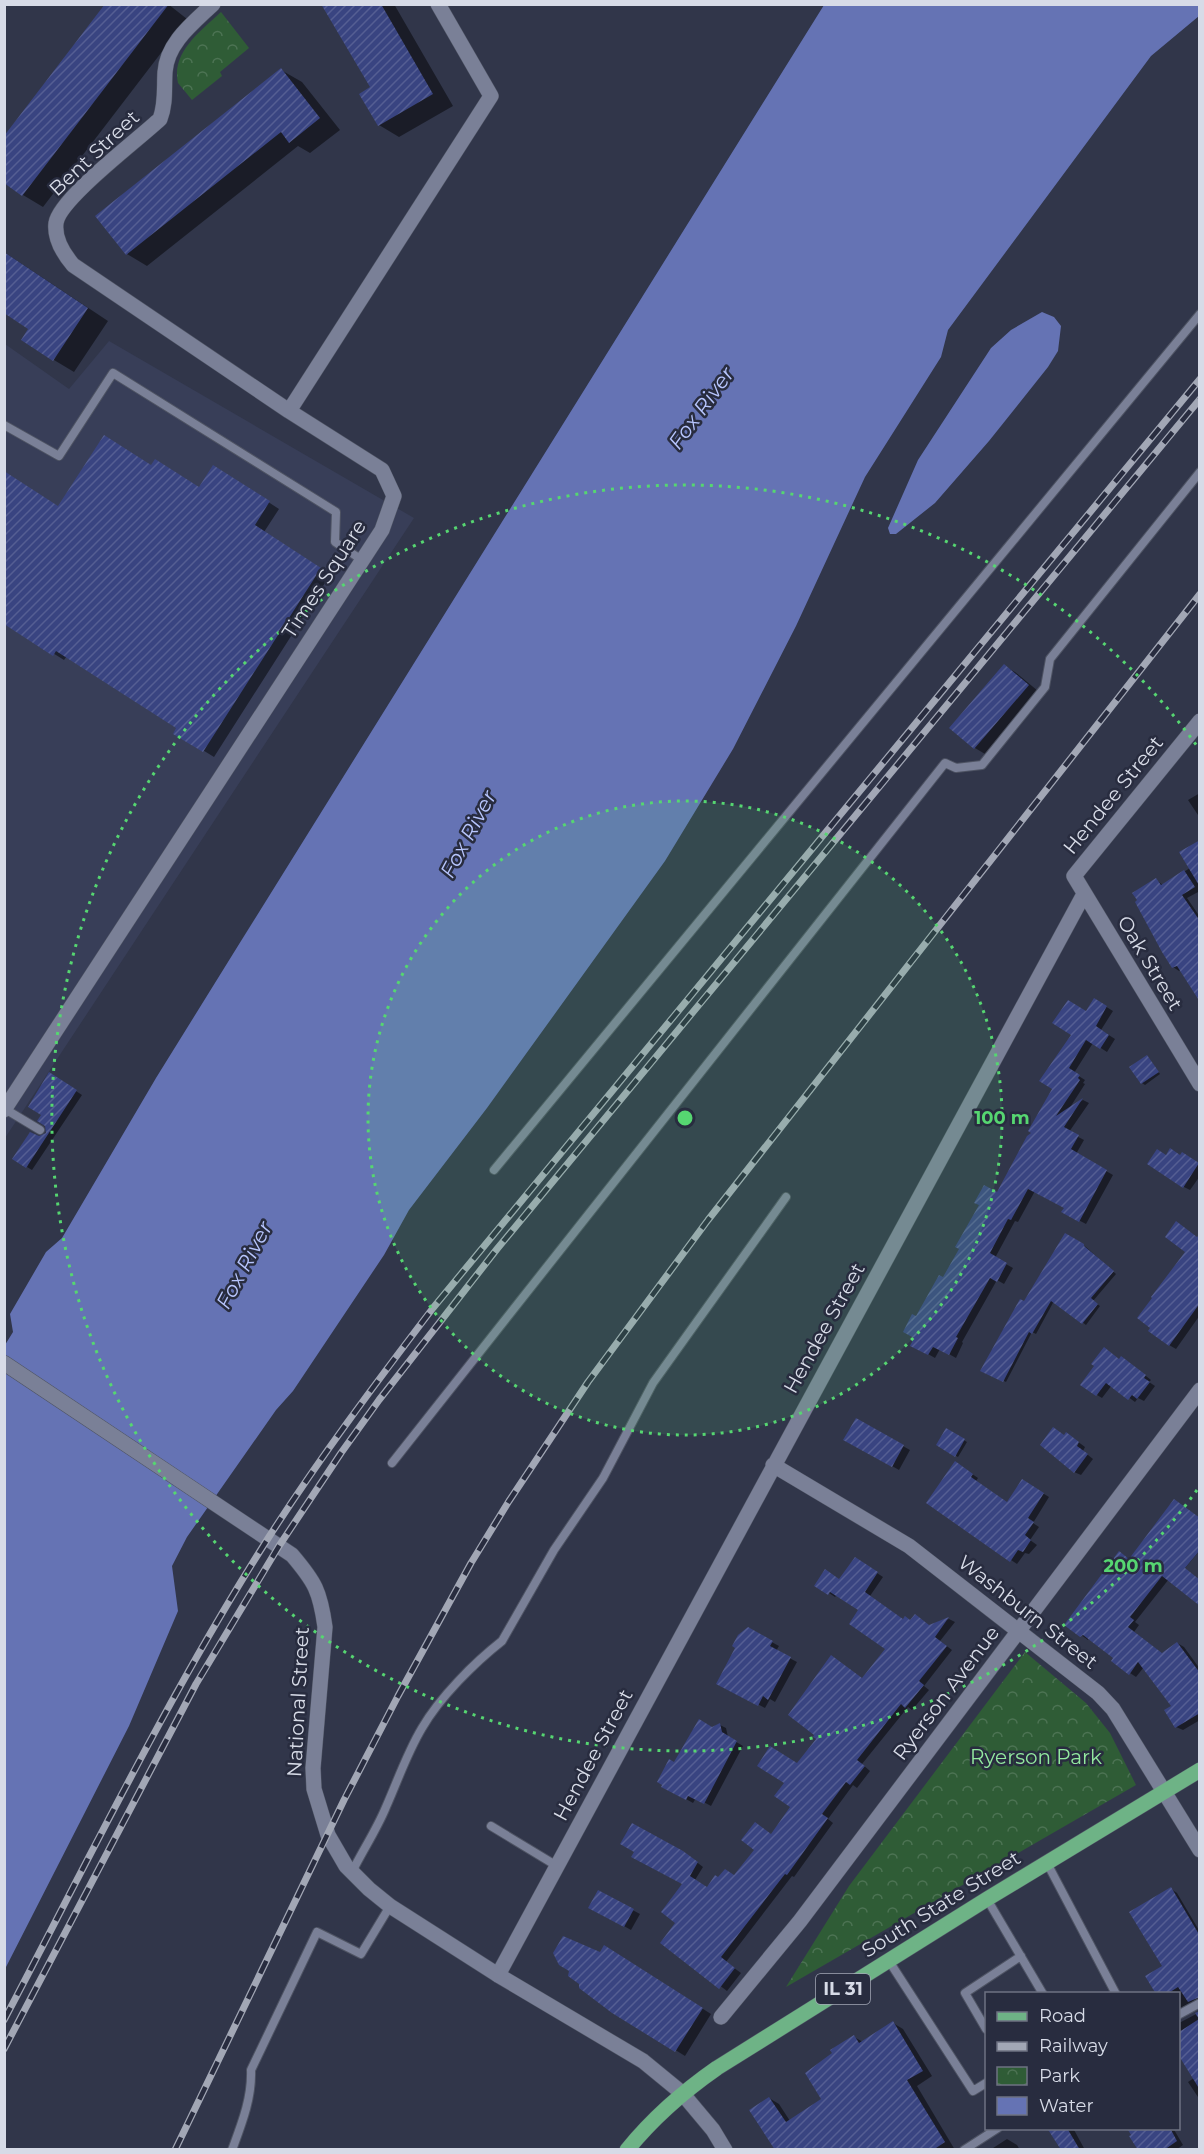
<svg xmlns="http://www.w3.org/2000/svg" width="1204" height="2154" viewBox="0 0 1204 2154" font-family="Montserrat,sans-serif">
  <defs>
    <pattern id="park-crowns" width="20" height="18" patternUnits="userSpaceOnUse" patternTransform="scale(1.5)"><rect width="20" height="18" fill="#2f5c36"/><path d="M2 6a3 3 0 1 1 6 0M12 15a3 3 0 1 1 6 0" fill="none" stroke="#4c7353"/></pattern>
    <pattern id="building-hatch" width="6" height="6" patternUnits="userSpaceOnUse" patternTransform="scale(1.5)"><rect width="6" height="6" fill="#394481"/><path d="M-1 1l2-2M0 6l6-6M5 7l2-2" fill="none" stroke="#555e93"/></pattern>
  </defs>
  <rect width="100%" height="100%" fill="#31364a"/>
  <path fill="#383e58" d="M109 341 414 518 5 1138V344L69 389Z"/>
  <path fill="url(#park-crowns)" d="M221 12 249 48 220 72 222 76 192 100 178 83C171 52 201 31 221 12Z
    M1025 1652 1086 1703 1110 1733 1136 1785 786 1987 849 1886Z"/>
  <path fill="#6573b4" d="M824 5H1199V16L1151 56 948 330 941 357 865 477 796 626 733 749 665 861 487 1108 409 1210 384 1255 293 1391 276 1410 187 1537 172 1566 178 1611 129 1726 5 1969V1345L13 1332 10 1314 46 1252 62 1238 156 1078 241 941Z
    M1042 312 1054 317 1061 326 1058 351 1048 367 989 441 935 503 896 534H890L888 528 918 460 991 348 1011 330Z"/>
  <path fill="#0007" d="M168 4 187 19 43 207 23 195 4 181V134L7 136Z
    M323 4H394L453 106 399 137 379 125 372 88Z
    M281 70 302 82 340 130 310 153 298 146 147 266 127 254Z
    M4 252 108 321 74 372 54 360 30 329 4 311Z
    M152 466 200 489 224 473 279 509 264 532 330 575 214 757 175 733 178 728 67 656 64 660 8 625 59 508Z
    M1004 666 1015 672 1038 691 985 754 975 748 952 728Z
    M1200 793V818L1188 800Z
    M1200 841V891L1187 898 1200 917V990L1181 970 1179 971 1173 967 1156 880 1163 885 1190 868Z
    M1095 1000 1113 1011 1101 1030 1115 1039 1107 1052 1093 1043 1074 1073 1085 1080 1083 1083 1085 1084 1069 1109 1083 1100 1089 1103 1069 1132 1084 1140 1076 1154 1113 1175 1086 1224 1063 1212 1066 1207 1035 1191 1018 1222 1015 1221 995 1258 1013 1268 1004 1284 997 1280 962 1342 963 1343 956 1358 940 1349 935 1358 912 1345 916 1337 917 1318 944 1279 1034 1133 1086 1013Z
    M1147 1056 1160 1074 1145 1085 1142 1083Z
    M50 1074 82 1095 32 1170 27 1167 39 1138 47 1134 43 1115Z
    M1183 1154 1200 1164V1176L1190 1190 1184 1187 1181 1156Z
    M1066 1235 1086 1247 1116 1274 1093 1301 1100 1306 1086 1325 1054 1301 1036 1334 1032 1332 1006 1382 982 1370Z
    M1200 1238V1315L1176 1349 1169 1345 1187 1252Z
    M1120 1360 1127 1361 1151 1380 1149 1382 1155 1386 1144 1401 1138 1398 1135 1402 1112 1385 1102 1398 1097 1395Z
    M856 1420 910 1450 899 1470 845 1439Z
    M947 1430 967 1442 958 1457 938 1445Z
    M1065 1436 1073 1438 1085 1447 1083 1451 1093 1459 1081 1475 1074 1472Z
    M962 1467 978 1478 976 1481 1008 1504 1023 1481 1049 1497 1033 1523 1039 1527 1030 1540 1037 1545 1029 1554 1025 1553 1017 1564 1011 1560Z
    M1200 1550 1174 1582 1169 1579 1135 1622 1139 1625 1134 1632 1163 1654 1177 1643 1184 1647 1200 1669V1720L1183 1730 1176 1727 1173 1707 1144 1667 1136 1677 1130 1673 1115 1658 1089 1638 1088 1640 1066 1624 1120 1553 1131 1560Z
    M862 1563 883 1577 870 1596 904 1620 930 1626 949 1619 955 1622 940 1641 952 1650 924 1686 929 1690 912 1710 908 1707 862 1764 870 1771 857 1788 853 1785 828 1819 833 1823 794 1877 792 1876 726 1962 741 1973 727 1991 662 1942 677 1922 690 1857 703 1867 695 1880 708 1888 735 1877 772 1835 792 1807 798 1765 887 1649 861 1610 837 1595 835 1597 817 1585 840 1580Z
    M748 1629 779 1646 776 1651 797 1662 775 1702 770 1699 765 1708 718 1683Z
    M720 1725 726 1728 728 1737 743 1746 711 1806 696 1798 693 1803 663 1786 674 1764 712 1729Z
    M1171 1889 1177 1893 1200 1932V2003L1178 2018V1994H1154L1157 1992 1164 1967Z
    M599 1892 640 1914 631 1930 590 1907Z
    M613 1952 711 2014 685 2056 613 2011 581 1983 600 1954Z
    M1200 2012V2100L1188 2082 1194 2078 1178 2054V2021L1181 2022Z
    M893 2023 903 2029 932 2076 917 2086 955 2150H777L769 2098 779 2104 790 2121 823 2100 854 2037 863 2042Z
    M1048 2128H1073L1085 2150H1061Z
    M1129 2128H1173L1183 2145 1176 2150H1144Z
    M1007 2139 1017 2145 1020 2150H990Z"/>
  <path fill="url(#building-hatch)" d="M105 4H169L22 196 4 183V136Z
    M321 4H381L433 94 378 126 359 94 370 87Z
    M281 68 320 118 289 143 281 132 126 255 95 216Z
    M4 252 88 308 53 361 21 340 28 329 4 313Z
    M104 435 151 465 155 459 199 487 213 465 270 501 255 525 321 568 203 752 173 734 176 728 56 651 53 656 4 624V471L58 506Z
    M1004 664 1029 685 974 749 949 728Z
    M1200 840V887L1179 852Z
    M1184 870 1195 887 1182 895 1200 921V1002L1177 966 1172 968 1162 952 1135 902 1137 900 1132 893 1156 878 1161 885Z
    M1094 998 1107 1006 1096 1026 1109 1035 1100 1049 1086 1040 1069 1068 1080 1075 1078 1078 1080 1080 1056 1116 1083 1098 1064 1127 1079 1135 1071 1149 1107 1170 1079 1222 1061 1212 1064 1208 1028 1189 1011 1220 1008 1219 990 1253 1007 1263 997 1282 990 1278 956 1337 958 1338 949 1355 933 1347 928 1355 910 1346 914 1338 903 1332 912 1314 916 1316 939 1275 943 1277 959 1249 955 1247 979 1205 974 1203 984 1185 997 1192 1027 1136 1031 1133 1028 1131 1052 1089 1039 1081 1071 1035 1052 1023 1068 1000 1086 1011Z
    M1147 1055 1159 1072 1141 1084 1129 1067Z
    M49 1072 77 1090 26 1168 12 1159 30 1132 39 1136 46 1133 45 1126 37 1121 41 1115 28 1107Z
    M1170 1148 1180 1155 1182 1152 1199 1163 1183 1188 1147 1164 1157 1149 1166 1155Z
    M1176 1221 1197 1237 1200 1234V1303L1169 1346 1148 1331 1150 1328 1137 1318 1152 1298 1151 1297 1185 1252 1165 1237Z
    M1065 1233 1084 1244V1246L1114 1271 1091 1298 1098 1304 1082 1324 1051 1301 1032 1334 1029 1332 1003 1382 980 1371 1020 1299 1024 1301Z
    M1104 1347 1119 1359 1121 1356 1146 1375 1144 1378 1150 1382 1137 1399 1132 1395 1128 1400 1106 1383 1096 1396 1080 1385 1094 1366 1091 1364Z
    M856 1418 904 1445 892 1467 843 1440Z
    M1053 1427 1064 1435 1066 1432 1079 1442 1077 1446 1088 1454 1074 1473 1040 1445Z
    M946 1428 965 1439 955 1457 936 1445Z
    M955 1461 973 1474 971 1477 1007 1502 1022 1479 1044 1493 1028 1518 1034 1522 1025 1535 1031 1540 1023 1552 1018 1550 1010 1562 926 1503Z
    M1174 1499 1200 1518V1550L1185 1568 1200 1580V1606L1162 1576 1130 1617 1134 1620 1128 1627 1162 1653 1177 1642 1200 1673V1713L1175 1728 1164 1710 1171 1706 1138 1662 1129 1675 1111 1661 1113 1658 1083 1635 1080 1637 1064 1625 1119 1551 1129 1559Z
    M855 1557 878 1572 865 1592 903 1619 905 1616 910 1620 915 1614 929 1625 949 1617 935 1637 947 1646 919 1681 924 1685 905 1708 901 1704 857 1760 865 1766 850 1785 846 1782 822 1814 828 1818 787 1875 785 1874 721 1957 735 1968 719 1989 660 1943 675 1923 661 1912 682 1884 631 1857 634 1852 620 1844 632 1823 683 1851 698 1862 690 1876 707 1887 715 1875 718 1877 725 1869 734 1875 754 1850 741 1840 755 1822 771 1834 790 1807 774 1796 784 1783 757 1766 770 1746 797 1763 816 1739 813 1737 814 1735 788 1715 831 1655 862 1678 885 1649 849 1624 858 1610 830 1592 828 1595 814 1586 825 1569 839 1579Z
    M748 1627 773 1641 770 1646 791 1657 768 1700 763 1696 758 1706 716 1684 735 1648 732 1646 738 1635Z
    M699 1719 712 1727 720 1723 722 1732 737 1741 704 1804 688 1796 686 1800 661 1787 662 1785 657 1782 669 1759 674 1762Z
    M1171 1887 1200 1936V1997L1188 2002 1178 1987 1167 1994H1156L1145 1976 1162 1966 1129 1912Z
    M598 1890 634 1909 624 1927 588 1908Z
    M563 1936 600 1952 604 1945 703 2008 675 2052 612 2013 579 1988V1984L568 1976 569 1971 559 1965 553 1953Z
    M1200 2011V2090L1179 2056V2032L1199 2019 1195 2013Z
    M893 2021 923 2071 907 2080 945 2142 933 2150H775L749 2110 769 2097 786 2122 821 2099 805 2073 832 2053 830 2050 854 2035 859 2043Z
    M1047 2128H1067L1080 2150H1061Z
    M1127 2128H1170L1177 2141 1164 2150H1138L1129 2136 1131 2135Z"/>
  <g fill="none" stroke-linecap="round" stroke-linejoin="round">
    <g stroke="#4e5363" stroke-width="10">
      <path id="lane" d="M4 425 59 456 113 373 336 512 335 542 362 560
        M5 1109 40 1130
        M494 1170 1200 314
        M392 1463 945 763 956 768 982 765 1045 687 1050 659 1200 472
        M491 1826 557 1866
        M1047 1863 1116 1994
        M352 1872C363 1850 377 1829 386 1807 398 1780 407 1753 422 1728 440 1697 474 1663 502 1641L554 1550 603 1478 653 1383 786 1197
        M987 1899 1043 1994
        M889 1961 973 2091 986 2083
        M1178 2015 1200 2003
        M986 2029 965 1993 1021 1956
        M232 2150C242 2123 252 2098 251 2070L317 1932 361 1954 390 1906
        M964 2150 998 2128"/>
    </g>
    <g stroke="#4e5363" stroke-width="16">
      <path id="street" d="M289 411 491 96 438 4
        M1200 721 1074 876 1200 1084
        M4 1110 382 530 394 496 382 470 289 411 73 265C63 253 54 239 56 223 59 199 139 139 160 119 166 104 164 88 165 72 167 43 192 24 213 4
        M773 1465 909 1546 1098 1693 1113 1709 1200 1850
        M498 1975 1084 894
        M721 2017 800 1921 1200 1390
        M682 2093 713 2130 725 2150"/>
    </g>
    <g stroke="#4e5363" stroke-width="16">
      <path id="secondary" d="M4 1363 292 1555C315 1582 320 1591 325 1627L313 1768 314 1789 328 1835 346 1866 369 1889 390 1906 498 1975 643 2061 682 2093"/>
    </g>
    <g stroke="#4e5363" stroke-width="16">
      <path id="primary" d="M627 2150C653 2118 684 2091 717 2068L987 1899 1200 1770"/>
    </g>
    <use href="#lane" stroke="#7a8097" stroke-width="8"/>
    <use href="#street" stroke="#7a8097" stroke-width="15"/>
    <use href="#secondary" stroke="#7a8097" stroke-width="15"/>
    <use href="#primary" stroke="#6eb386" stroke-width="15"/>
    <g stroke="#a2a7b5" stroke-width="7">
      <path id="rail" d="M4 2020C89 1859 169 1694 267 1540 318 1460 375 1384 433 1308L1200 379
        M4 2049 196 1684 279 1546 341 1453 379 1400 497 1249 1200 399
        M175 2150 344 1800 398 1696 471 1563 509 1501 588 1382 708 1220 1200 594"/>
    </g>
    <use href="#rail" stroke="#282c3f" stroke-width="4.5" stroke-dasharray="14" stroke-linecap="butt"/>
  </g>
  <circle cx="685" cy="1118" r="317" fill="#56d671" fill-opacity=".12"/>
  <g fill="none" stroke="#56d671" stroke-width="3" stroke-dasharray="3 6">
    <circle cx="685" cy="1118" r="317"/>
    <path d="M1197 1490A633 633 0 1 1 1197 746"/>
  </g>
  <g text-anchor="middle" dominant-baseline="central" stroke-width="5" stroke-linejoin="round" paint-order="stroke">
    <rect fill="#282c3f" stroke="#a2a6b5" stroke-width="1.5" x="816" y="1974" width="54" height="30" rx="4.5"/>
    <g font-size="18" font-weight="bold" fill="#d7dbe7">
      <text x="843" y="1989">IL 31</text>
    </g>
    <g font-size="20" fill="#d7dbe7" stroke="#282c3f">
      <text transform="translate(94 153) rotate(-43)">Bent Street</text>
      <text transform="translate(324 579) rotate(-57)">Times Square</text>
      <text transform="translate(1113 795) rotate(-51)">Hendee Street</text>
      <text transform="translate(1150 963) rotate(59)">Oak Street</text>
      <text transform="translate(824 1328) rotate(-61)">Hendee Street</text>
      <text transform="translate(1028 1612) rotate(38)">Washburn Street</text>
      <text transform="translate(946 1693) rotate(-53)">Ryerson Avenue</text>
      <text transform="translate(298 1702) rotate(-87)">National Street</text>
      <text transform="translate(593 1755) rotate(-62)">Hendee Street</text>
      <text transform="translate(941 1904) rotate(-32)">South State Street</text>
    </g>
    <g font-size="20" fill="#93e99f" stroke="#282c3f">
      <text x="1036" y="1757">Ryerson Park</text>
    </g>
    <g font-size="21" font-style="italic" fill="#b7c5fd" stroke="#282c3f">
      <text transform="translate(701 408) rotate(-54)">Fox River</text>
      <text transform="translate(468 834) rotate(-62)">Fox River</text>
      <text transform="translate(244 1265) rotate(-62)">Fox River</text>
    </g>
  </g>
  <circle cx="685" cy="1118" r="9" fill="#56d671" stroke="#282c3f" stroke-width="3"/>
  <g font-size="18" text-anchor="middle" font-weight="bold" fill="#56d671" stroke="#282c3f" stroke-width="5" stroke-linejoin="round" paint-order="stroke">
    <text x="1002" y="1124">100 m</text>
    <text x="1133" y="1572">200 m</text>
  </g>
  <rect width="1204" height="2154" fill="none" stroke="#d7dbe7" stroke-width="12"/>
  <rect x="985" y="1992" width="195" height="138" fill="#282c3f" stroke="#6e7282" stroke-width="1.5"/>
  <rect x="997" y="2012" width="30" height="9" fill="#6eb386" stroke="#6e7282" stroke-width="1.5"/>
  <text x="1039" y="2022" font-size="18" fill="#d7dbe7">Road</text>
  <rect x="997" y="2042" width="30" height="9" fill="#a2a7b5" stroke="#6e7282" stroke-width="1.5"/>
  <text x="1039" y="2052" font-size="18" fill="#d7dbe7">Railway</text>
  <rect x="997" y="2067" width="30" height="18" fill="url(#park-crowns)" stroke="#6e7282" stroke-width="1.5"/>
  <text x="1039" y="2082" font-size="18" fill="#d7dbe7">Park</text>
  <rect x="997" y="2097" width="30" height="18" fill="#6573b4" stroke="#6e7282" stroke-width="1.5"/>
  <text x="1039" y="2112" font-size="18" fill="#d7dbe7">Water</text>
</svg>
